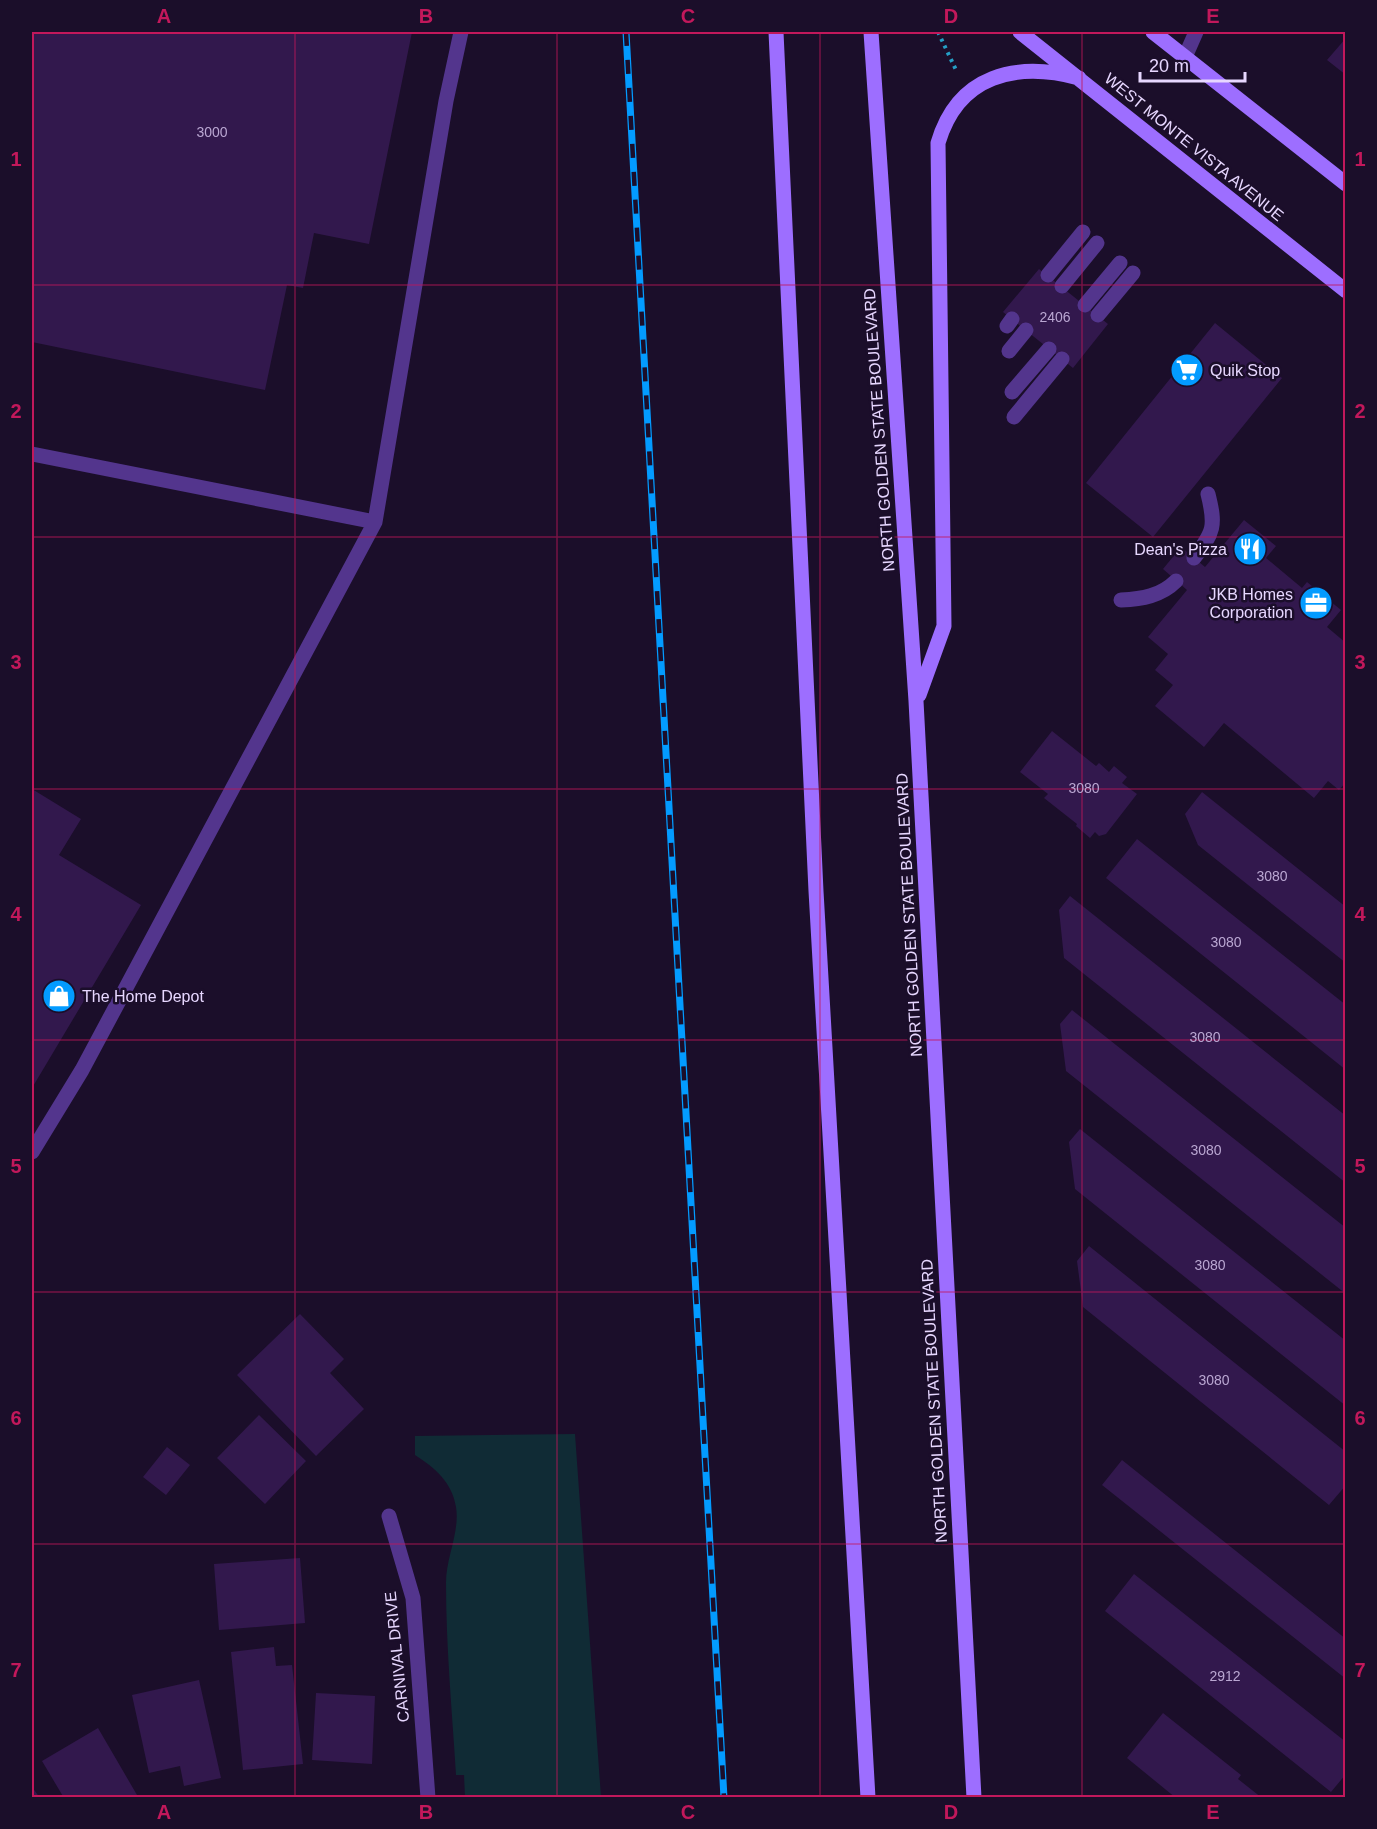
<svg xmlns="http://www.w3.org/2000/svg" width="1377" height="1829" viewBox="0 0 1377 1829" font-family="Helvetica,sans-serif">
  <rect width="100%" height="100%" fill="#1b0e2a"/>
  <path fill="#102b35" d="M575 1434 601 1797H465L464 1775H456C452 1711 446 1647 446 1583 446 1557 460 1532 456 1507 452 1482 435 1468 415 1455V1436Z"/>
  <path fill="#32184d" d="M32 32H412L369 244 314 233 303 288 287 285 265 390 32 342Z
    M1346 38V75L1327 60Z
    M1039 269 1108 324 1073 368 1003 312Z
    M1215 323 1282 378 1153 537 1086 483Z
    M1244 520 1276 546 1266 558 1302 588 1307 582 1341 610 1327 627 1346 643V782L1339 790 1328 781 1314 798 1224 723 1204 747 1155 706 1173 685 1155 670 1168 654 1148 637 1187 590 1163 569 1181 547 1205 567Z
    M1052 731 1096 766 1099 763 1109 772 1114 766 1127 777 1122 783 1137 794 1106 834 1099 836 1095 832 1090 838 1076 826 1077 824 1044 798 1048 794 1020 772Z
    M32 789 81 819 59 855 141 905 32 1088Z
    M1202 792 1346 907V963L1198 845 1185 814Z
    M1137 839 1346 1005V1070L1106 878Z
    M1070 896 1346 1116V1183L1064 958 1059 910Z
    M1072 1010 1346 1228V1294L1066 1071 1060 1024Z
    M1080 1129 1346 1341V1406L1075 1189 1069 1142Z
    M1089 1246 1346 1452V1485L1329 1505 1083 1307 1077 1261Z
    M300 1314 344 1359 330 1373 364 1409 316 1456 237 1375Z
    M259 1415 306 1461 265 1504 217 1458Z
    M167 1447 190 1465 166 1495 143 1477Z
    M1122 1460 1346 1639V1679L1102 1485Z
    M300 1558 305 1623 219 1630 214 1564Z
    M1134 1574 1346 1742V1774L1331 1792 1105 1611Z
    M274 1647 276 1666 292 1665 303 1764 243 1770 231 1652Z
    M199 1680 221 1778 184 1786 180 1766 149 1773 132 1695Z
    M316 1693 375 1696 372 1764 312 1760Z
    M1163 1713 1241 1775 1238 1779 1262 1798H1176L1127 1758Z
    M98 1728 137 1795 134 1798H64L42 1761Z
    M32 1787 40 1798H32Z"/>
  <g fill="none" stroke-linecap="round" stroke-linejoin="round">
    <path stroke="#259fc5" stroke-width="4" stroke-dasharray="3 4.5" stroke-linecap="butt" d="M938 32 957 72"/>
    <path stroke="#53358d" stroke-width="15" d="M1185 57 1196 32
      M1048 275 1083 232
      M1062 286 1097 243
      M1085 305 1120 263
      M1098 315 1133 273
      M1007 326 1012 319
      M1009 351 1026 330
      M1012 392 1049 349
      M1014 417 1062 359
      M32 454 375 522
      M1194 558C1214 532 1216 526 1208 494
      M1121 600C1142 599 1161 596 1176 581
      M32 1152 82 1070 375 522 446 101 461 32"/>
    <path stroke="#53358d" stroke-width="15" d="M389 1516 413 1598 428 1798"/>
    <path stroke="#9d6eff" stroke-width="15" d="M776 32 816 891 868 1798
      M871 32 916 701 974 1798
      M1020 32 1346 291
      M1153 32 1346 184
      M919 695 944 626 938 143C958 75 1016 61 1079 78"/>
    <g stroke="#039bff" stroke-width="7">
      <path id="rail" d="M626 32 724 1798"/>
    </g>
    <use href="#rail" stroke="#1b0e2a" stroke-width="4.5" stroke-dasharray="14" stroke-linecap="butt"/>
  </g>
  <path fill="none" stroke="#c2185b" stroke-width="1.5" stroke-opacity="0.55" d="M295 32V1798M557 32V1798M820 32V1798M1082 32V1798M32 285H1346M32 537H1346M32 789H1346M32 1040H1346M32 1292H1346M32 1544H1346"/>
  <defs>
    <g id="supermarket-disc" transform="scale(1.725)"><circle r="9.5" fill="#039bff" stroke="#1b0e2a"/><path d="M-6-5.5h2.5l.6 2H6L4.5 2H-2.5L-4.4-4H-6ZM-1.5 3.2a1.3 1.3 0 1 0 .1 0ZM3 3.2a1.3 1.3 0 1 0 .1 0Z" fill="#fff"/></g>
    <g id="restaurant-disc" transform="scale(1.725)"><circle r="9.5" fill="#039bff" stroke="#1b0e2a"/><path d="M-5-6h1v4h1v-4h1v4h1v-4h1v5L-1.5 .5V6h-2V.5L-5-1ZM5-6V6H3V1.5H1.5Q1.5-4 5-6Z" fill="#fff"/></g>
    <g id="office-disc" transform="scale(1.725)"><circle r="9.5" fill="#039bff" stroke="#1b0e2a"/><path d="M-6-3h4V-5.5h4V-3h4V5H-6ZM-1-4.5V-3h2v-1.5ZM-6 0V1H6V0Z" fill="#fff"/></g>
    <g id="shop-disc" transform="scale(1.725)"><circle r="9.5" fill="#039bff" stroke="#1b0e2a"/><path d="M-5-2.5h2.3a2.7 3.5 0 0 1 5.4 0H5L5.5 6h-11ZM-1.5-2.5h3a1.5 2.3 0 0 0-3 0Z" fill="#fff"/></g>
  </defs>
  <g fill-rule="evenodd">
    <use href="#supermarket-disc" x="1187" y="370"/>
    <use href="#restaurant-disc" x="1250" y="549"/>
    <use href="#office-disc" x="1316" y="603"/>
    <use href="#shop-disc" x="59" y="996"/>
  </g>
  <g text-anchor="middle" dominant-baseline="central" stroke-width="5" stroke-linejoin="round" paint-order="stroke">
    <g font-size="14" fill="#baa7d2">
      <text x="212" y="132">3000</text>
      <text x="1055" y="317">2406</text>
      <text x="1084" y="788">3080</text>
      <text x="1272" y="876">3080</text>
      <text x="1226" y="942">3080</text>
      <text x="1205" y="1037">3080</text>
      <text x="1206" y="1150">3080</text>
      <text x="1210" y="1265">3080</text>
      <text x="1214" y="1380">3080</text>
      <text x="1225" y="1676">2912</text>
    </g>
    <g font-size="16" fill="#e7d7ff" stroke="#1b0e2a">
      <text transform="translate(1194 147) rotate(39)">WEST MONTE VISTA AVENUE</text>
      <text transform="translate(879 430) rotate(-94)">NORTH GOLDEN STATE BOULEVARD</text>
      <text transform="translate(909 915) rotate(-93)">NORTH GOLDEN STATE BOULEVARD</text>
      <text transform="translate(934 1401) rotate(-93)">NORTH GOLDEN STATE BOULEVARD</text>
      <text transform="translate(397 1657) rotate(-96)">CARNIVAL DRIVE</text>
    </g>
    <g font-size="16" fill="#e7d7ff" stroke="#1b0e2a" text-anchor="start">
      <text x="1210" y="370">Quik Stop</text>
      <text x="1227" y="549" text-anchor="end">Dean's Pizza</text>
      <text x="1293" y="594" text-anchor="end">JKB Homes<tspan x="1293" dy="18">Corporation</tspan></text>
      <text x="82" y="996">The Home Depot</text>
    </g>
  </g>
  <rect width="1377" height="1829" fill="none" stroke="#1b0e2a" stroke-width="66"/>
  <path d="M1140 72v9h105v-9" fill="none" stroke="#e7d7ff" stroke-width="3"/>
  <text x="1149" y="72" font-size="18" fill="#e7d7ff" stroke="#1b0e2a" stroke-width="4.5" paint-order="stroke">20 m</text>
  <rect x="33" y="33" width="1311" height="1763" fill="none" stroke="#c2185b" stroke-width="2"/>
  <g font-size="20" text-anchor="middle" font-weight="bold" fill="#c2185b">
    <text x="164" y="23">A</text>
    <text x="426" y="23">B</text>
    <text x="688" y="23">C</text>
    <text x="951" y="23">D</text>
    <text x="1213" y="23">E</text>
    <text x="16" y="166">1</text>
    <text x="1360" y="166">1</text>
    <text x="16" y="418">2</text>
    <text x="1360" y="418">2</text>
    <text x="16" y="669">3</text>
    <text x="1360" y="669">3</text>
    <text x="16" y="921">4</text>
    <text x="1360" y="921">4</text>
    <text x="16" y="1173">5</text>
    <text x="1360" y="1173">5</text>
    <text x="16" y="1425">6</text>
    <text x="1360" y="1425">6</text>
    <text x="16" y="1677">7</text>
    <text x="1360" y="1677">7</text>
    <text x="164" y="1819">A</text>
    <text x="426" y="1819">B</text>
    <text x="688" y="1819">C</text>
    <text x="951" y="1819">D</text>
    <text x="1213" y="1819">E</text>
  </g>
</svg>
